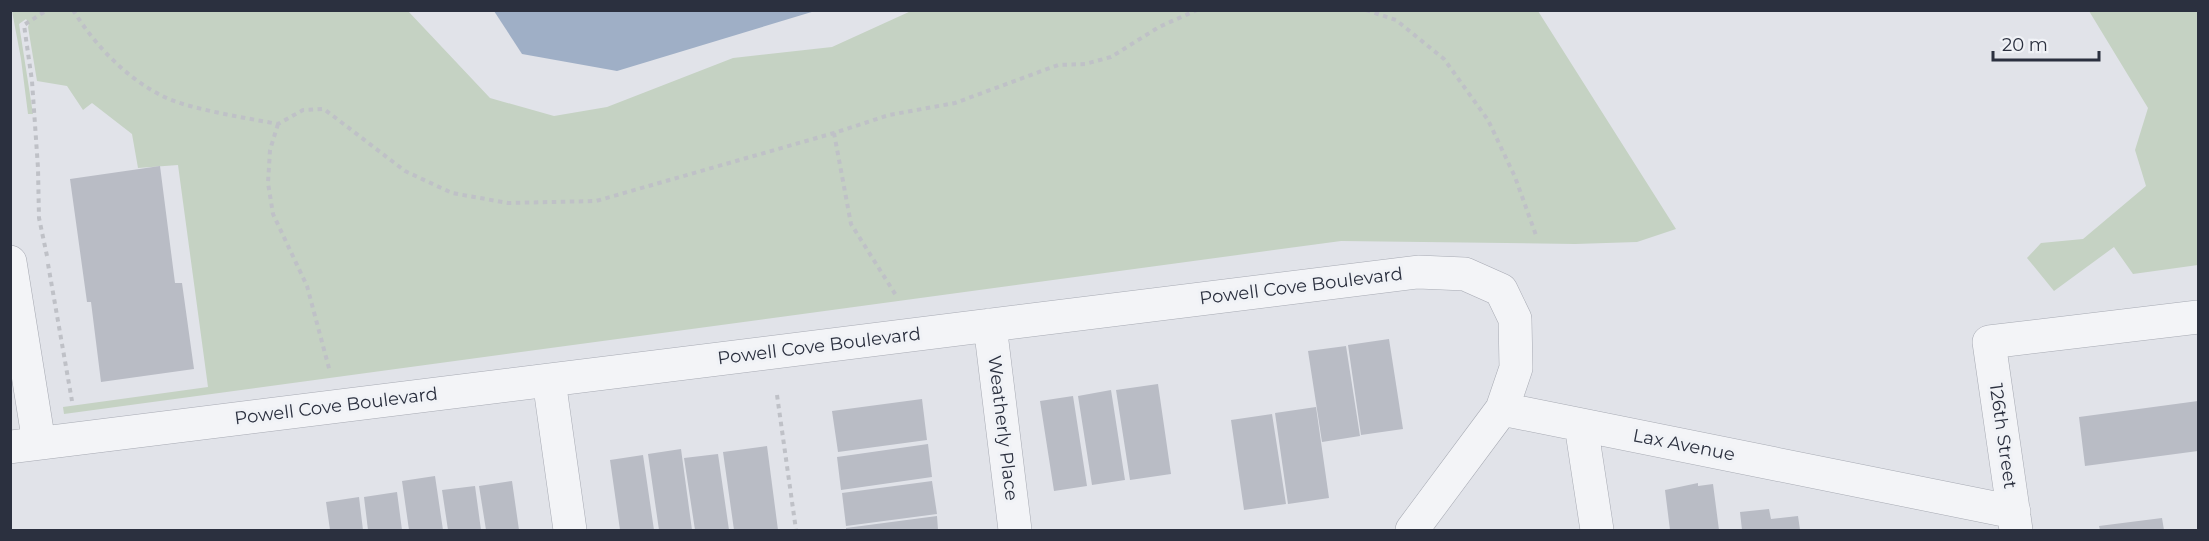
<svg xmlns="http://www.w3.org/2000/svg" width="2209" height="541" viewBox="0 0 2209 541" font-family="Montserrat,sans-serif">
  <rect width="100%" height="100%" fill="#e1e3e9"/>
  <path fill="#c5d2c3" d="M12 11H408L490 98 554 116 607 107 733 58 832 47 911 11H1538L1676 229 1637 242 1575 244 1341 241 64 414 63 407 208 387 178 165 138 168 132 134 92 103 83 110 67 86 37 81 28 27 29 24 26 19 19 24 33 114H28L21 59Z
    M2089 11H2198V265L2133 274 2114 247 2054 291 2027 258 2041 243 2083 239 2146 186 2135 150 2148 108Z"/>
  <path fill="#9fafc6" d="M494 11H815L617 71 522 54Z"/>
  <path fill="#b9bcc5" d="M160 166 175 283H182L194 369 101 382 91 302H87L70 179Z
    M1389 339 1403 429 1361 435 1348 345Z
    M1346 346 1360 436 1322 442 1308 351Z
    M1158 384 1171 474 1130 480 1116 390Z
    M1111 390 1125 480 1092 485 1078 396Z
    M1073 396 1087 486 1054 491 1040 401Z
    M922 399 927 440 838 452 832 411Z
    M2198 401V451L2085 466 2079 417Z
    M1316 407 1329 498 1288 504 1275 413Z
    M1272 414 1286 504 1244 510 1231 420Z
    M928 444 932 477 841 490 837 457Z
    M767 446 778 530H734L723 452Z
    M681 449 692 530H659L648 454Z
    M718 454 729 530H695L684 458Z
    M643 455 654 530H620L610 460Z
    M435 476 443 530H409L402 481Z
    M512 481 519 530H486L479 486Z
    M932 481 937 514 846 526 842 493Z
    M1698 483V486L1713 484 1719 530H1670L1665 490Z
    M475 486 481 530H448L442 490Z
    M397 492 402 530H368L364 497Z
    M359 497 363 530H330L326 502Z
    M1769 509 1771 519 1798 516 1800 530H1742L1740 512Z
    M937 516 938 530H846V528Z
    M2162 518 2164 530H2100L2099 526Z"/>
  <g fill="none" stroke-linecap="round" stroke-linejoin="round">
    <g stroke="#a7aab3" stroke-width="34">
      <path id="minor" d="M10 262 39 443
        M990 325 1015 530
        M549 380 570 530
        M1502 409 2014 512
        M1581 425 1597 530
        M10 447 1418 272 1465 274 1501 290 1515 319 1516 368 1502 409 1412 530
        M2016 530 1989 342 2198 317"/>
    </g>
    <path stroke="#bfc1c7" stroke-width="4" stroke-dasharray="4.5 4.5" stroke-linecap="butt" d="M73 10C97 49 138 91 183 104 214 113 246 118 278 124L303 110 324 109 405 171 452 193 508 203 596 201 834 133 889 115 955 103 1058 65 1085 64 1111 57 1159 27 1197 10
      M1366 10 1396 20 1444 59 1488 120 1515 177 1537 238
      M278 124 270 150 268 183 273 214 307 286 330 372
      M834 133 851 224 897 297
      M47 256 39 218 38 168 32 81 24 25 47 10
      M48 264 72 401
      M777 395 796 530"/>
    <use href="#minor" stroke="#f3f4f7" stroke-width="33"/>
  </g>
  <g text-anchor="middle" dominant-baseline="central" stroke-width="6" stroke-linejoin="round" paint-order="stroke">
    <g font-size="18" fill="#2b303f" stroke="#f0f2f6">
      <text transform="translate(1301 286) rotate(-7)">Powell Cove Boulevard</text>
      <text transform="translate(819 346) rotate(-7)">Powell Cove Boulevard</text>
      <text transform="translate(336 406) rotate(-7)">Powell Cove Boulevard</text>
      <text transform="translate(1003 428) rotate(83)">Weatherly Place</text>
      <text transform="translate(2003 436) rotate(82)">126th Street</text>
      <text transform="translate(1684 445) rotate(11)">Lax Avenue</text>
    </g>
  </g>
  <rect width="2209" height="541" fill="none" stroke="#2b303f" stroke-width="24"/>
  <path d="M1993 51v9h106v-9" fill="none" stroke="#2b303f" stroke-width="3"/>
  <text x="2002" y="51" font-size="18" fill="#2b303f" stroke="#f0f2f6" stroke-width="4.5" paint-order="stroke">20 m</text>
</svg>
